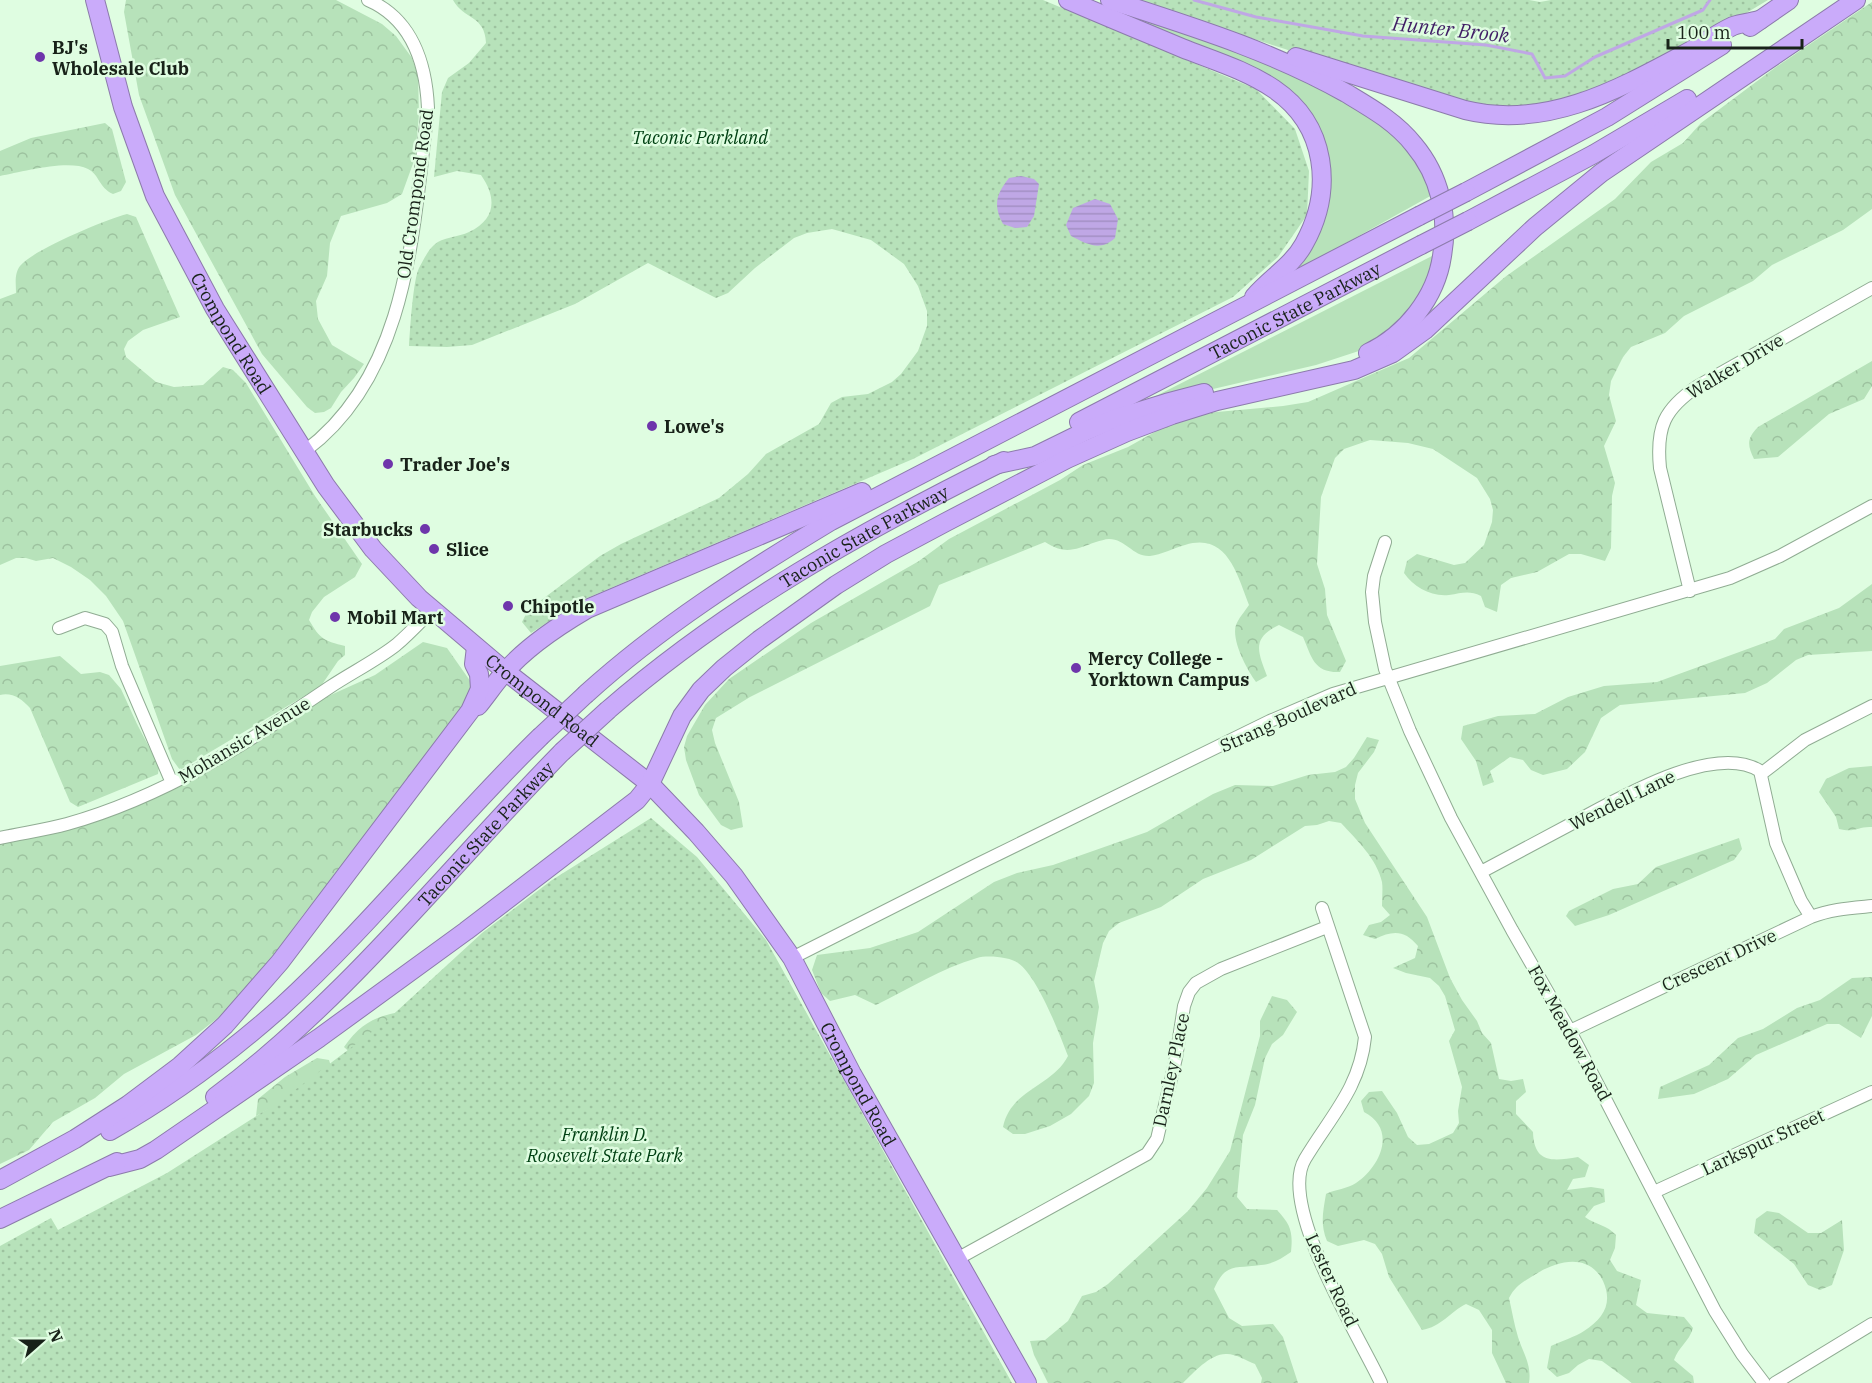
<svg xmlns="http://www.w3.org/2000/svg" width="1872" height="1383" viewBox="0 0 1872 1383" font-family="'IBM Plex Serif',serif">
  <defs>
    <pattern id="forest-crowns" width="20" height="18" patternUnits="userSpaceOnUse" patternTransform="scale(1.5)"><rect width="20" height="18" fill="#b7e2ba"/><path d="M2 6a3 3 0 1 1 6 0M12 15a3 3 0 1 1 6 0" fill="none" stroke="#9dc29f"/></pattern>
    <pattern id="park-dots" width="8" height="8" patternUnits="userSpaceOnUse" patternTransform="scale(1.5)"><rect width="8" height="8" fill="#b7e2ba"/><path d="M2 2h.1M6 6h.1" fill="none" stroke="#9dc29f" stroke-width="1.8" stroke-linecap="round"/></pattern>
    <pattern id="water-rules" width="6" height="5" patternUnits="userSpaceOnUse" patternTransform="scale(1.5)"><rect width="6" height="5" fill="#bfa7e5"/><path d="M0 2.5h6" fill="none" stroke="#a38fc4"/></pattern>
  </defs>
  <rect width="100%" height="100%" fill="#dffde1"/>
  <path fill="#b7e2ba" d="M1115 11 1236 50 1310 83 1385 126 1425 168 1434 194 1303 267 1298 265 1328 183 1277 87Z
    M1434 255 1423 294 1394 332 1368 348 1316 365 1153 403 1150 399Z"/>
  <path fill="url(#forest-crowns)" d="M126 0H336L382 24 396 36 412 58 418 76 419 114 415 158 402 194 387 203 341 216 330 243 327 276 316 301 318 319 332 345 364 364 354 378 341 392 331 408 324 412 315 413 307 407 262 354 175 195 139 95 124 12Z
    M1872 2V209L1843 230 1772 265 1753 281 1684 316 1665 333 1631 347 1623 357 1611 381 1609 395 1616 421 1604 446 1615 483 1612 496 1611 548 1605 561 1581 554H1569L1537 572 1511 578 1501 585 1497 612 1485 607 1481 596C1469 590 1462 593 1449 595 1431 597 1414 587 1404 573L1407 561 1417 554 1454 565 1465 563 1484 545 1492 522 1493 510 1490 499 1477 478 1433 449 1408 443 1370 440 1344 449 1335 458 1321 497 1317 564 1325 589 1327 615 1346 661 1340 672C1314 673 1312 658 1303 637L1279 625C1251 638 1258 652 1267 676L1256 682C1247 670 1231 640 1236 625 1238 619 1245 611 1249 605 1237 574 1227 532 1185 545 1174 548 1161 555 1150 556 1133 557 1126 539 1109 539 1105 539 1100 541 1096 542 1073 550 1066 555 1045 542L939 585 930 606 750 697 716 718 712 730 715 743 739 802 743 827 731 830 721 825 699 795 686 760 684 747 687 736 705 705 729 679 811 623 919 561 949 539 1060 480 1083 465 1128 447 1169 424 1206 413 1283 406 1308 402 1409 358 1505 277 1615 199 1651 162 1683 143 1701 123 1776 67Z
    M105 123 112 129 126 182 121 191 113 194C98 187 100 175 88 169 69 159 21 172 0 176V151L31 138Z
    M127 214 136 217 180 317 143 330 128 341 124 349 126 357 156 382 174 387 203 385 223 367 233 370 246 383 315 496 362 564 355 577 324 597 312 612 309 620C320 639 324 641 345 646V655L338 661 321 686 180 770 172 759 123 621 106 596 90 580 71 567 53 558 36 561 26 558H16L0 565V299L16 293C16 284 14 274 20 266 34 249 105 220 127 214Z
    M1872 361V386L1864 399 1829 414 1778 457 1754 459C1747 445 1747 438 1758 427Z
    M1872 584V651L1808 655 1796 660 1767 683 1745 693 1620 705 1601 718 1585 752 1567 769 1543 775 1531 770 1523 760 1510 757 1490 771 1494 782 1483 786 1476 761 1461 739 1463 726 1498 716 1535 714 1568 697 1604 686 1657 682 1775 639 1784 629 1839 608Z
    M423 642 447 648 473 685 472 697 381 821 303 915 242 999 196 1035 124 1074 95 1098 53 1122 29 1150 0 1164V844L86 823 313 703 375 675Z
    M60 656 81 674 100 672 109 675 121 689 137 724 159 766 158 774 78 807 70 802 30 708C22 699 12 692 0 695V666Z
    M1367 737 1379 740 1374 752 1358 773 1355 785V799L1365 823 1427 917 1450 978 1462 1000 1477 1021 1482 1033 1491 1043 1499 1079 1511 1081 1523 1079 1526 1092 1516 1101V1114L1533 1132C1534 1164 1553 1161 1578 1157L1589 1165 1585 1177 1573 1179 1567 1190 1591 1187 1604 1189 1605 1202 1594 1206 1585 1217C1596 1225 1607 1225 1616 1235L1615 1248 1610 1260 1617 1271 1641 1280 1636 1305 1647 1313 1684 1317 1693 1328C1689 1342 1679 1346 1674 1360L1693 1376 1694 1383H1632L1602 1361 1589 1359 1578 1365 1569 1373 1557 1377 1547 1368 1551 1346C1561 1341 1575 1337 1584 1331 1604 1318 1613 1303 1603 1281 1589 1253 1558 1260 1536 1274 1523 1282 1516 1285 1509 1298 1512 1311 1514 1324 1518 1337 1523 1353 1532 1365 1529 1383H1506L1492 1353V1330L1479 1310 1466 1304C1450 1312 1441 1327 1422 1330L1389 1277 1382 1254 1375 1244 1364 1240 1338 1246 1327 1241C1320 1224 1323 1212 1326 1194 1336 1189 1347 1189 1356 1183 1381 1166 1397 1129 1364 1112L1361 1101 1369 1092 1382 1091 1397 1113 1408 1137 1417 1145 1429 1144 1453 1133 1459 1123 1458 1111 1462 1087 1449 1041 1455 1030 1445 996 1439 986 1430 978 1406 973 1393 968 1415 958 1418 946C1405 930 1393 930 1375 939L1363 935 1369 925 1381 922 1390 915 1382 906C1382 898 1383 889 1382 882 1377 859 1356 839 1341 823L1329 821 1317 825 1305 826 1251 860 1203 879 1161 907 1119 923 1109 931 1103 943 1094 981 1099 1007 1093 1043 1094 1083 1089 1096 1071 1114 1050 1126 1025 1134H1013L1003 1127C1011 1089 1052 1087 1068 1056 1059 1033 1038 977 1018 963 1010 957 987 955 977 958 942 968 909 989 876 1005L855 995 830 1001 821 993 812 970 817 955 870 948 918 932 994 882 1017 873 1053 865 1147 832 1213 794 1235 785 1273 786 1308 775 1335 772 1346 767 1354 758Z
    M1872 766V827C1858 826 1856 833 1839 829L1836 817 1819 792 1826 779 1849 768Z
    M1739 838 1742 849 1734 860 1609 915 1575 926 1566 916 1569 911 1613 889 1638 884 1656 867Z
    M1872 977V1016L1861 1038 1839 1024H1827L1756 1055 1728 1079 1694 1094 1658 1099 1660 1087 1709 1065 1738 1038 1763 1029 1797 1008 1820 1000 1852 978Z
    M1272 996 1287 1000 1297 1012 1283 1035 1272 1044 1265 1058 1255 1105 1243 1135 1237 1197 1247 1209 1277 1210C1291 1225 1293 1232 1291 1252 1281 1259 1273 1264 1261 1265 1235 1269 1226 1262 1214 1289L1229 1318 1242 1326 1273 1324 1283 1337 1298 1383H1261L1262 1378 1255 1364C1247 1361 1236 1354 1227 1354 1211 1353 1193 1373 1183 1383H1048L1034 1355 1030 1341 1045 1340 1068 1321 1082 1296 1096 1292 1108 1284 1188 1211 1207 1188 1230 1151 1260 1036V1021Z
    M415 1010 360 1062 344 1047C364 1018 383 1014 415 1010Z
    M317 1058 329 1060 333 1073 256 1116 258 1099 285 1077Z
    M1767 1211 1779 1213 1808 1233H1821L1842 1220 1844 1250 1832 1285 1820 1290 1808 1285 1794 1264 1754 1233 1756 1219Z"/>
  <path fill="url(#park-dots)" d="M453 0H1043L1256 89 1295 129 1309 171 1307 215 1278 257 1233 297 913 459 580 601 531 633 522 622 528 610 600 556 621 544 719 498 748 474 766 454 819 424 831 403 842 397 868 394 892 382 901 374 918 351 927 326V311L918 286 904 264 871 240 832 229 807 233 794 238 755 268 728 293 716 298 648 263 575 304 472 345 447 347 409 346C410 330 413 280 419 268 423 261 428 250 434 245 442 237 459 237 469 232 496 219 497 198 481 175L457 171 434 177 442 92 448 78 469 63 486 43C485 15 464 20 453 0Z
    M1131 0H1529L1540 2 1551 0H1768L1738 18 1585 96 1514 112 1436 97Z
    M651 818 697 857 766 940 1012 1383H0V1246L51 1218 58 1230 167 1173 283 1099 385 1022 482 933 552 880Z"/>
  <path fill="url(#water-rules)" d="M1021 176 1034 179 1039 184 1034 216 1027 227 1015 228 1003 224C993 206 996 194 1009 178Z
    M1095 199 1110 204 1118 219 1115 238C1100 252 1087 244 1071 236L1066 225 1073 208Z"/>
  <g fill="none" stroke-linecap="round" stroke-linejoin="round">
    <path stroke="#bfa7e5" stroke-width="3" d="M1194 0 1256 17 1363 36 1486 45 1532 54 1545 78 1565 76 1595 57 1703 10 1710 0"/>
    <g stroke="#90ac93" stroke-width="14">
      <path id="minor" d="M305 451C410 373 413 227 428 108 426 64 412 19 368 0
        M1385 542 1374 576 1372 592 1375 622 1385 669 1410 731 1451 818 1512 930 1570 1031 1715 1311 1742 1354 1764 1383
        M1690 591 1660 468C1656 427 1664 409 1698 386L1872 288
        M59 628 85 618 105 624 112 632 122 666 172 783
        M1761 774 1805 740 1872 706
        M0 838C22 833 45 830 67 824 164 797 249 742 330 687 351 673 377 660 396 645 409 634 420 622 432 610
        M1481 872C1511 856 1541 840 1571 824 1613 802 1713 741 1760 771L1776 843 1801 901 1811 917
        M1322 908 1365 1037C1360 1088 1330 1117 1305 1159 1277 1205 1359 1336 1381 1383
        M792 958 976 865 1270 721 1333 694 1730 578 1780 556 1872 506
        M1570 1031 1811 917C1831 909 1851 908 1872 906
        M1654 1192 1872 1092
        M957 1259 1147 1154 1157 1139 1176 1058 1184 1006 1189 992 1196 983 1221 969 1327 927
        M1775 1383 1872 1324"/>
    </g>
    <g stroke="#8c7bab" stroke-width="20">
      <g id="highway">
        <path id="s1" d="M95 0 123 107 155 196 215 309 326 486 373 549 419 598 505 671 650 784 696 832 734 876 792 958 852 1074 1027 1383"/>
        <path d="M1068 0C1105 16 1144 32 1182 48 1212 60 1246 70 1274 89 1327 125 1334 190 1304 244 1292 266 1270 278 1254 297"/>
        <path d="M1110 0C1190 26 1272 51 1346 93 1371 108 1396 122 1414 145 1440 176 1449 216 1442 256 1436 297 1406 335 1368 353"/>
        <path d="M1750 27 1789 0"/>
        <path d="M1296 57 1465 110C1547 130 1619 89 1690 51 1704 43 1718 33 1733 26 1741 23 1752 22 1760 20"/>
        <path d="M1466 192 1607 117 1722 45"/>
        <path d="M1468 221 1594 154 1687 99"/>
        <path id="s2" d="M1079 422 1421 245"/>
        <path d="M994 465 1035 456 1086 431 1117 418 1166 403 1204 393"/>
        <path d="M586 694C661 626 745 573 831 521L1419 216"/>
        <path d="M478 706C487 695 495 683 504 673 526 647 558 626 587 609L862 492"/>
        <path id="s3" d="M608 710C729 605 861 532 1004 461"/>
        <path id="s4" d="M215 1097C346 1000 448 868 562 752"/>
        <path d="M110 1131C170 1097 227 1055 279 1009 372 924 450 825 540 737"/>
        <path d="M109 1167 140 1159 156 1150 319 1038 466 931 637 800 650 784 682 716 701 690 724 668 759 640 836 585 886 554 946 522 1067 459 1127 432 1172 415 1217 401 1354 370 1393 353 1425 330 1535 227 1601 173 1856 0"/>
        <path d="M0 1180 75 1139 128 1105 180 1066 225 1025 280 962 470 711 480 689 479 674 474 664 476 647"/>
        <path d="M0 1219 117 1162"/>
      </g>
    </g>
    <use href="#minor" stroke="#fff" stroke-width="12"/>
    <use href="#highway" stroke="#caabfa" stroke-width="18"/>
    <g stroke="#8c7bab" stroke-width="20" stroke-linecap="butt">
      <path id="highway-bridge" d="M1419 216 1466 192
        M1421 245 1468 221
        M540 737 586 694
        M562 752 608 710"/>
    </g>
    <use href="#highway-bridge" stroke="#caabfa" stroke-width="18"/>
  </g>
  <g fill="#6e35ab" stroke="#dffde1" stroke-width="2">
    <circle cx="40" cy="57" r="6"/>
    <circle cx="652" cy="426" r="6"/>
    <circle cx="388" cy="464" r="6"/>
    <circle cx="425" cy="529" r="6"/>
    <circle cx="434" cy="549" r="6"/>
    <circle cx="508" cy="606" r="6"/>
    <circle cx="335" cy="617" r="6"/>
    <circle cx="1076" cy="668" r="6"/>
  </g>
  <g text-anchor="middle" dominant-baseline="central" stroke-width="5" stroke-linejoin="round" paint-order="stroke">
    <g font-size="18" font-weight="bold" fill="#182219" stroke="#dffde1" text-anchor="start">
      <text x="52" y="47">BJ's<tspan x="52" dy="21">Wholesale Club</tspan></text>
      <text x="664" y="426">Lowe's</text>
      <text x="400" y="464">Trader Joe's</text>
      <text x="413" y="529" text-anchor="end">Starbucks</text>
      <text x="446" y="549">Slice</text>
      <text x="520" y="606">Chipotle</text>
      <text x="347" y="617">Mobil Mart</text>
      <text x="1088" y="658">Mercy College -<tspan x="1088" dy="21">Yorktown Campus</tspan></text>
    </g>
    <g font-size="18" font-style="italic" fill="#004113" stroke="#dffde1">
      <text x="700" y="137">Taconic Parkland</text>
      <text x="605" y="1134">Franklin D.<tspan x="605" dy="21">Roosevelt State Park</tspan></text>
    </g>
    <g font-size="18" fill="#182219" stroke="#dffde1">
      <text transform="translate(415 194) rotate(-82)">Old Crompond Road</text>
      <text stroke="none"><textPath href="#s2" startOffset="243">Taconic State Parkway</textPath></text>
      <text stroke="none"><textPath href="#s1" startOffset="362">Crompond Road</textPath></text>
      <text transform="translate(1735 366) rotate(-31)">Walker Drive</text>
      <text stroke="none"><textPath href="#s3" startOffset="310">Taconic State Parkway</textPath></text>
      <text stroke="none"><textPath href="#s1" startOffset="848">Crompond Road</textPath></text>
      <text transform="translate(1288 717) rotate(-24)">Strang Boulevard</text>
      <text transform="translate(244 740) rotate(-31)">Mohansic Avenue</text>
      <text transform="translate(1622 800) rotate(-26)">Wendell Lane</text>
      <text stroke="none"><textPath href="#s4" startOffset="378">Taconic State Parkway</textPath></text>
      <text transform="translate(1719 960) rotate(-25)">Crescent Drive</text>
      <text transform="translate(1570 1033) rotate(61)">Fox Meadow Road</text>
      <text transform="translate(1171 1070) rotate(-78)">Darnley Place</text>
      <text stroke="none"><textPath href="#s1" startOffset="1352">Crompond Road</textPath></text>
      <text transform="translate(1763 1142) rotate(-25)">Larkspur Street</text>
      <text transform="translate(1332 1280) rotate(65)">Lester Road</text>
    </g>
    <g font-size="20" font-style="italic" fill="#401e65" stroke="#dffde1">
      <text transform="translate(1451 29) rotate(6)">Hunter Brook</text>
    </g>
  </g>
  <g transform="translate(42 1341) rotate(69)" stroke="#dffde1" stroke-width="4.5" paint-order="stroke">
  <path d="M0-4.5L10 22L0 15L-10 22Z" fill="#182219"/>
  <text y="-9" font-size="16" font-weight="bold" text-anchor="middle" fill="#182219">N</text>
  </g>
  <path d="M1668 39v9h134v-9" fill="none" stroke="#182219" stroke-width="3"/>
  <text x="1677" y="39" font-size="18" fill="#182219" stroke="#dffde1" stroke-width="4.5" paint-order="stroke">100 m</text>
</svg>
